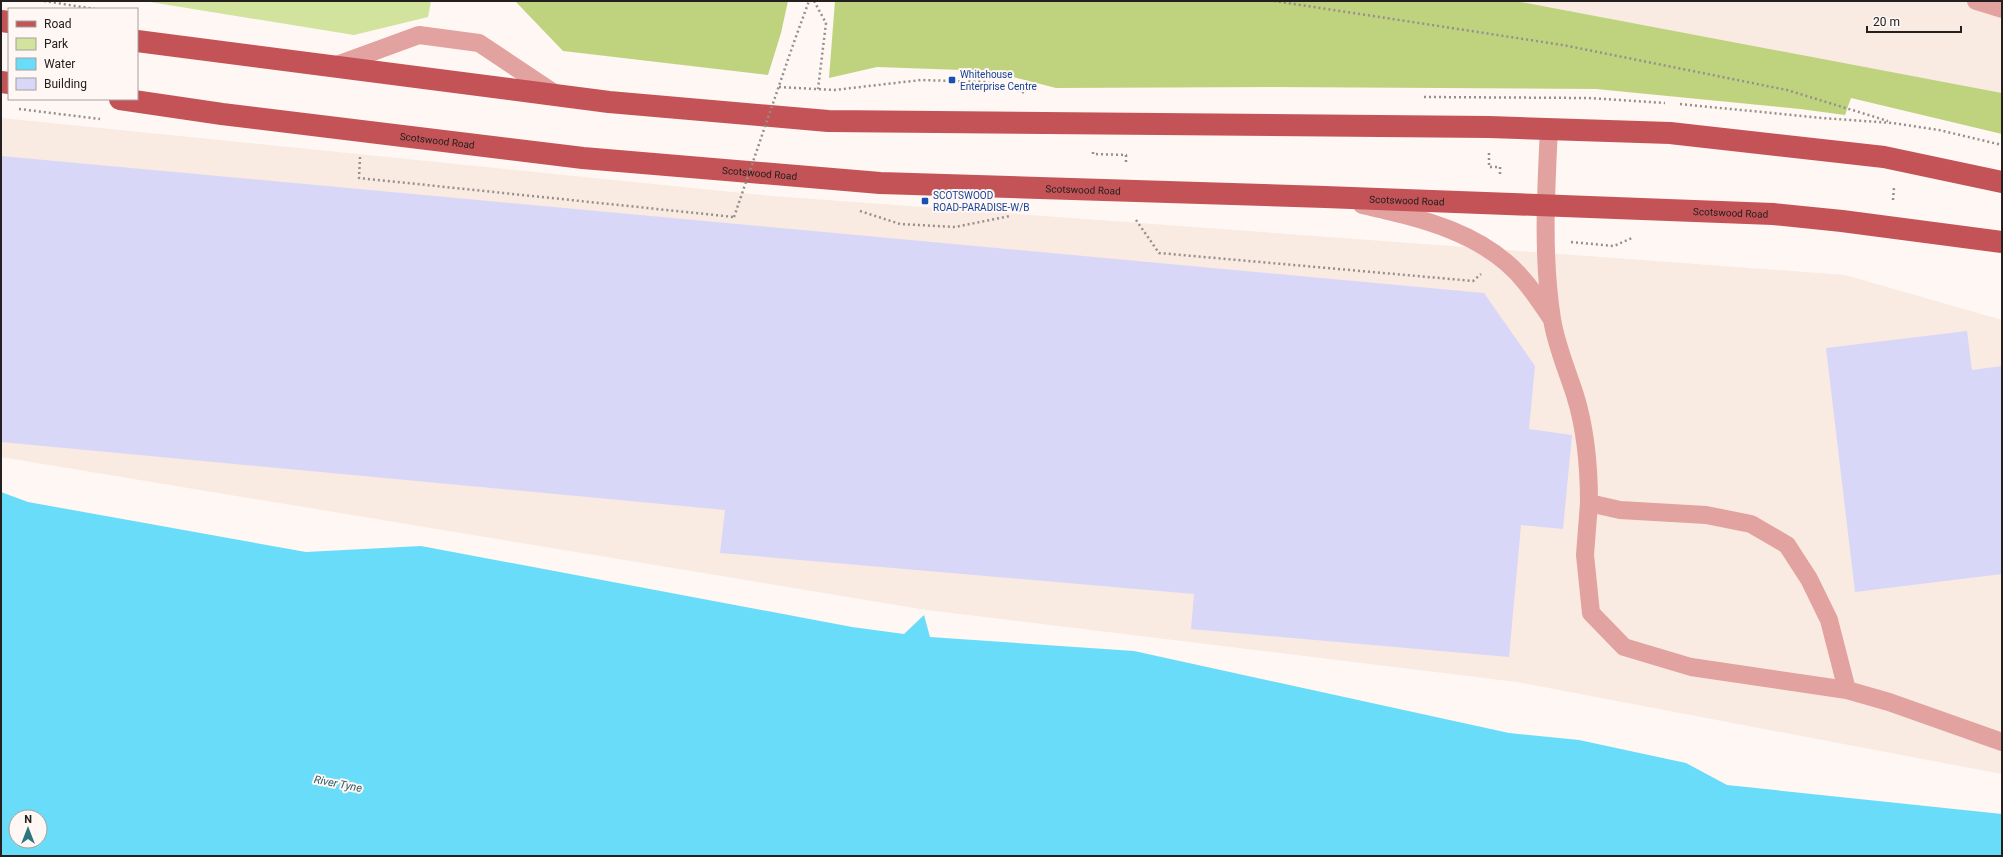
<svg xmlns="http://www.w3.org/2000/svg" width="2003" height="857" viewBox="0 0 2003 857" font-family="Roboto,sans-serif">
  <rect width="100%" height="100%" fill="#fef7f3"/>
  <path fill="#f9eae2" d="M1516 1H2002V93Z
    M1 118 772 196 1845 275 2002 320V774L1517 682 927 610 1 457Z"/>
  <path fill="#d1e39c" d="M144 1H431L428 17 354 35Z"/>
  <path fill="#bfd37f" d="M515 1H788L781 33 768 75 563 51Z
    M835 1H1516L2002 93V134L1851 98 1845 115 1800 109 1596 89 1272 87 1056 88 990 71 877 67 829 78Z"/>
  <path fill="#69dcf9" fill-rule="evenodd" d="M1 492 28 502 306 552 421 546 852 627 904 634 924 615 930 637 1134 651 1509 733 1579 740 1686 763 1727 785 2002 814V856H1ZM16 817H40V841H16Z"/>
  <path fill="#d9d7f8" d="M1 156 1484 293 1535 366 1529 429 1572 435 1563 529 1521 525 1509 657 1191 629 1194 594 720 553 725 510 1 442Z
    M1967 331 1972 370 2002 366V574L1855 592 1826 348Z"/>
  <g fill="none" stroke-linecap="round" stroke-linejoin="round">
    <path stroke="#958f8d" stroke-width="2.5" stroke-dasharray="2 3" stroke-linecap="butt" d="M44 1 95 9
      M814 1 826 23 818 89
      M1274 1 1563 45 1787 90 1888 121
      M794 42 809 1
      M779 87 834 90 921 80 986 82 1026 93
      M1424 97 1589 98 1665 103
      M1680 104 1822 118 1892 123 1939 130 2002 145
      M19 109 100 119
      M1093 152V154L1126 155V164
      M1489 153V167H1500V176
      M360 157 359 178 734 217
      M1893 200 1894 187
      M860 211 900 224 955 227 1010 216
      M1136 220 1159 253 1473 281 1481 274
      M1571 242 1614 246 1632 238"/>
    <path stroke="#e2a2a0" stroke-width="18" d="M1976 1 2002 9
      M334 66 419 35 479 43 557 95
      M1549 128C1546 192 1542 256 1552 319 1556 345 1567 370 1575 395 1586 430 1589 466 1589 503L1620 510 1706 515 1751 524 1787 545 1809 579 1829 620 1847 690 1889 702 2002 742
      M1362 205C1420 218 1487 233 1526 283 1535 294 1543 306 1551 318
      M1589 503 1585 555 1591 613 1624 647 1691 667 1847 690"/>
    <g stroke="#c45357" stroke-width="22">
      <path d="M1 21 9 22"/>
      <path d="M137 41 609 102 828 121 1489 127 1670 133 1884 157 2002 182"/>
      <path d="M1 82 9 83"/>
      <path id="s1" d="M120 99 222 114 583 158 880 183 1325 197 1773 214 1842 221 2002 242"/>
    </g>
    <path stroke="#958f8d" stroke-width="2.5" stroke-dasharray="2 3" stroke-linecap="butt" d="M734 217 794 42"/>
  </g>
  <g fill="#1a4fb4" stroke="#fef7f3" stroke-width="1.5">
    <rect x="948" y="76" width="8" height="8" rx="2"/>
    <rect x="921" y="197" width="8" height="8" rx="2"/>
  </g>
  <g text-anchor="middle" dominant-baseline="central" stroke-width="4" stroke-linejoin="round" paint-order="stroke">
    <g font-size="10" fill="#164399" stroke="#fef7f3" text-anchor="start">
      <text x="960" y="74">Whitehouse<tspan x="960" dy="12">Enterprise Centre</tspan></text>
      <text x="933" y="195">SCOTSWOOD<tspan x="933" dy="12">ROAD-PARADISE-W/B</tspan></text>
    </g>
    <g font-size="10" fill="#23201f" stroke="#fef7f3">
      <text stroke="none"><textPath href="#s1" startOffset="320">Scotswood Road</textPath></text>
      <text stroke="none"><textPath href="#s1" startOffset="644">Scotswood Road</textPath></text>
      <text stroke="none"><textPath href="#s1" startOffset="968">Scotswood Road</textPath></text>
      <text stroke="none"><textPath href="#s1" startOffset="1292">Scotswood Road</textPath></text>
      <text stroke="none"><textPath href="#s1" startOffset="1616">Scotswood Road</textPath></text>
    </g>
    <g font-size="11" font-style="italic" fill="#2a5b67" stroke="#fef7f3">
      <text transform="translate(338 784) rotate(11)">River Tyne</text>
    </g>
  </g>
  <rect width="2003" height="857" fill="none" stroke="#23201f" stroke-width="4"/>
  <rect x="8" y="8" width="130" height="92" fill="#fef7f3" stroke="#a6a19e"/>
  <rect x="16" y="21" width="20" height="6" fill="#c45357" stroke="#a6a19e"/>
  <text x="44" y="28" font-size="12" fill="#23201f">Road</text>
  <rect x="16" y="38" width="20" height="12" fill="#d1e39c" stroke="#a6a19e"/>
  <text x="44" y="48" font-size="12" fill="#23201f">Park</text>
  <rect x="16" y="58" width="20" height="12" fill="#69dcf9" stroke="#a6a19e"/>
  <text x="44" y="68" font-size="12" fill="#23201f">Water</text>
  <rect x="16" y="78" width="20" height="12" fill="#d9d7f8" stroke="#a6a19e"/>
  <text x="44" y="88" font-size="12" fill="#23201f">Building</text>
  <g transform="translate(28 829)"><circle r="19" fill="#fef7f3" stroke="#a6a19e"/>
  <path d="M0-3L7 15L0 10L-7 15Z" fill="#2d757f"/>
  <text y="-6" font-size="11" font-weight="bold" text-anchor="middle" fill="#23201f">N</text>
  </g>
  <path d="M1867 26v6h94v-6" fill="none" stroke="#23201f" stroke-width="2"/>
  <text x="1873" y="26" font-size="12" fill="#23201f" stroke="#fef7f3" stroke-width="3" paint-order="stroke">20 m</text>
</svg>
